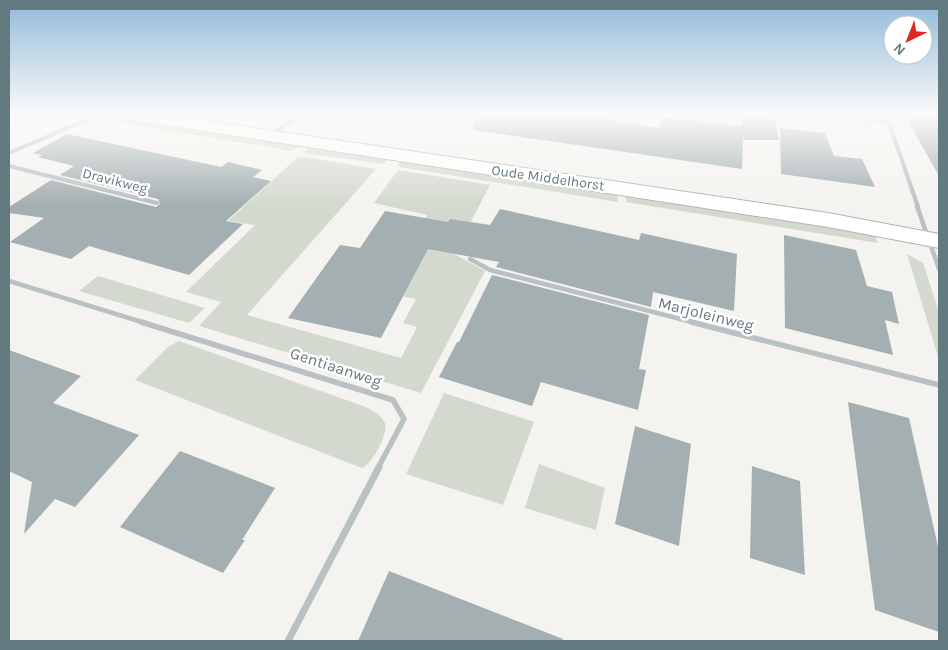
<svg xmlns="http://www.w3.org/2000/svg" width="948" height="650" viewBox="0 0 948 650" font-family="Karla,sans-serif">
  <rect width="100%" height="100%" fill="#f4f3f0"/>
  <path fill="#d4d9cf" d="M795 114H820L866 122 872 124V126Z
    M103 115 299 146 293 151 95 119Z
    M308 148 386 160 384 164 303 153Z
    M299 156 376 169 247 315 401 358 417 327 403 323 416 299 392 294 413 242 427 215 374 203 398 170 490 185 454 254 485 271 421 393 199 326 221 302 186 292 255 225 228 221Z
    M401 161 617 195 618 202 400 167 398 164Z
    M626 196 863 233 875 237 878 243 626 202Z
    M907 254 923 263 939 312V360Z
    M98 276 205 308 189 323 79 291Z
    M179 341 366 407C373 411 381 415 385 423 389 432 372 465 362 468L135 380 168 347Z
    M444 393 534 422 503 505 406 474Z
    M539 464 605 488 596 530 525 508Z"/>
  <path fill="#a3afb1" d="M474 114H608L607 120 660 128 661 117 742 126 741 114H773L779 140H744L743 134 742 169 473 130Z
    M904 114H939V176Z
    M780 128 825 133 834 156 862 159 875 187 781 174Z
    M67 134 221 167 228 162 262 170 253 177 271 181 226 221 243 224 189 275 89 246 71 259 10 242 44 218 9 213V207L51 180 156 207 160 204 158 199 60 175 74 166 38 157 42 155 33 153Z
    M500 209 639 240 641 233 737 254 734 311 653 292 651 307 496 267 499 262 428 249 381 338 288 318 340 245 360 248 385 211 448 222 450 219 490 225Z
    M784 235 856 250 867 286 892 292 899 324 885 320 893 355 785 328Z
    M492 275 649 315 639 369 646 370 638 410 541 382 532 406 439 377 457 342H459Z
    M9 350 81 376 53 403 139 435 75 507 55 499 24 534 32 482 9 471Z
    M848 402 909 418 939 551V632L875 610Z
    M635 426 691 444 679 546 615 524Z
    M180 451 275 488 242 540H245L223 573 120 527Z
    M752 466 800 481 805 575 750 558Z
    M389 571 563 639 562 641H358Z"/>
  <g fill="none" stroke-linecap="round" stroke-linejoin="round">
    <g stroke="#adb5b7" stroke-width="2">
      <path id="secondary" d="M117 114H160L828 213 939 234V248L828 227 126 119 120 118Z"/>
    </g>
    <path stroke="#bac1c2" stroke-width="4" d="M837 114 889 123
      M886 114 918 207
      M271 135 301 114
      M9 153 100 114
      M9 166 157 203"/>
    <path stroke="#bac1c2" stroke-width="4.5" d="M917 206 939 269
      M470 259 490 270 696 323
      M9 281 145 323"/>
    <path stroke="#bac1c2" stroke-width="5.5" d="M141 322 393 400 404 419 378 468
      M691 322 939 385"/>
    <path stroke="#bac1c2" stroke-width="7" d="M288 641 379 467"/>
    <use href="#secondary" fill="#fff" fill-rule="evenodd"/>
  </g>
  <linearGradient id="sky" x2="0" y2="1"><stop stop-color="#92bad9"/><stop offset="0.56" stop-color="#fafaf8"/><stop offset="1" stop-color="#fafaf8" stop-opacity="0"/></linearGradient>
  <rect width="948" height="205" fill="url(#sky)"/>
  <g text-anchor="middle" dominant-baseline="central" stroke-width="5" stroke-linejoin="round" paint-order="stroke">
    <g font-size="14" fill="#637a80" stroke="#fff">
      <text transform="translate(548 178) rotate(8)">Oude Middelhorst</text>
      <text transform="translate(115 181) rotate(14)">Dravikweg</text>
    </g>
    <g font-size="16" fill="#637a80" stroke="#fff">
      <text transform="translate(706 314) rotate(14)">Marjoleinweg</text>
      <text transform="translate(336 367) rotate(18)">Gentiaanweg</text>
    </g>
  </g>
  <rect width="948" height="650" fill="none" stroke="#637a80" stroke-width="20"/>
  <g transform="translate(908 40) rotate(223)"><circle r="24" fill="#ffffff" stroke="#c1cacc"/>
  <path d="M0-4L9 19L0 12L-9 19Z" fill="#df2624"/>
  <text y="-8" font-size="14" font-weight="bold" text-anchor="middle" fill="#637a80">N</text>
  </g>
</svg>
